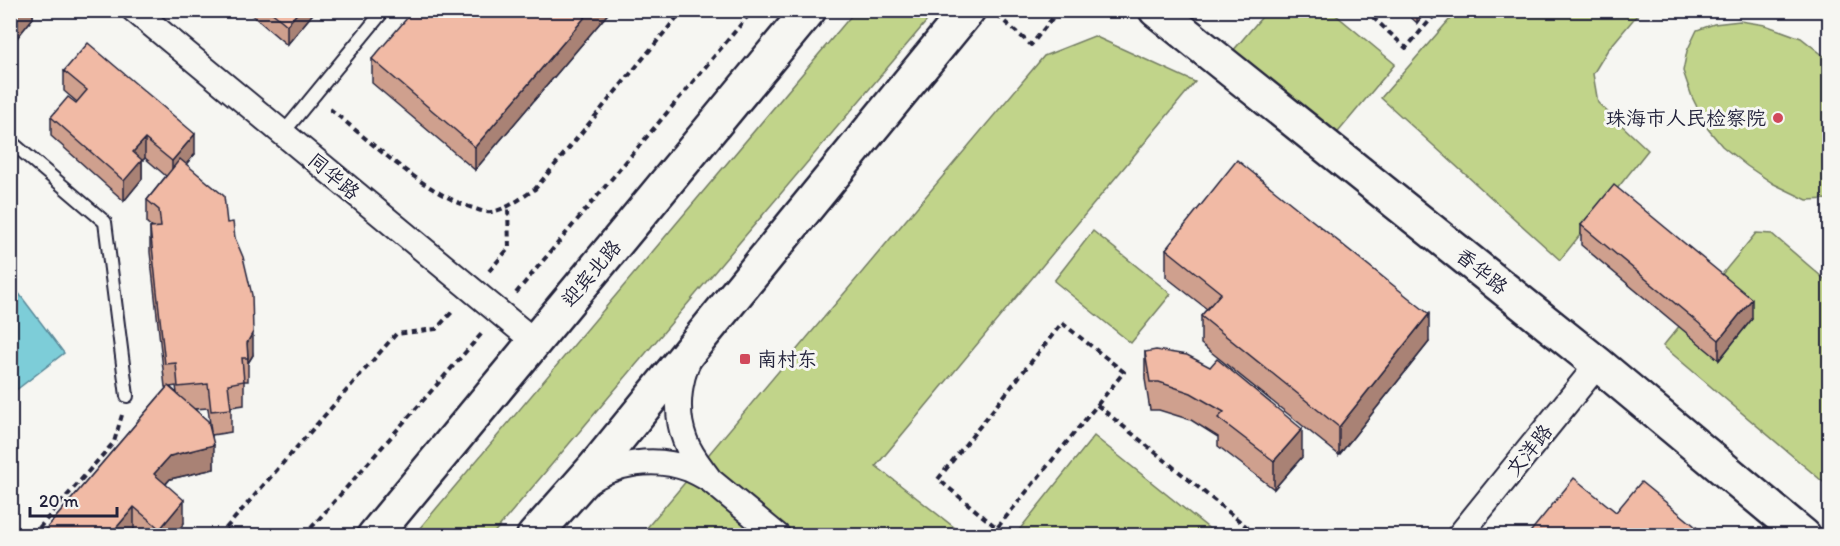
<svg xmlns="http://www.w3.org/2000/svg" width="1840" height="546" viewBox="0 0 1840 546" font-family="Itim,'LXGW WenKai TC',sans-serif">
  <rect width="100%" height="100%" fill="#f6f6f2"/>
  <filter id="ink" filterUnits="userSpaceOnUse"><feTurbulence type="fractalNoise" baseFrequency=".0167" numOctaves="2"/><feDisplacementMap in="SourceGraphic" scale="12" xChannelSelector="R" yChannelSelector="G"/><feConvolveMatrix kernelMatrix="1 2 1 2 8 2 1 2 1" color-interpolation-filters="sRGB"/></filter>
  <g filter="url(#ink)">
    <path fill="#c1d48a" stroke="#727b62" stroke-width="1.5" d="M856 10 924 11 926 22 492 535H414Z
      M1267 11H1331L1395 64 1334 137 1232 52Z
      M1457 11H1634L1638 14 1607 51 1593 74 1598 103 1648 150 1560 260 1381 98Z
      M1740 21 1765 25 1801 38 1829 60V199L1807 200 1774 184 1747 166 1722 146 1708 129 1692 97 1683 71 1687 51 1697 30 1714 24Z
      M1094 36 1195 82 876 466 964 535 640 536 1044 56Z
      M1093 231 1171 294 1131 343 1054 281Z
      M1756 233 1772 234 1829 283V487L1663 346Z
      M1094 436 1217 535 1027 536 1019 530Z"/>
    <path fill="#7dcdd8" stroke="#598999" stroke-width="1.5" d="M11 283 64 353 11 394Z"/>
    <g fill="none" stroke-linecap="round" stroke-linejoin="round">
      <g stroke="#22223b" stroke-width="16">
        <path id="lane" d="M283 133 384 10
          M10 141 105 222 127 396"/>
      </g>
      <g stroke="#22223b" stroke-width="28">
        <path id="street" d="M134 10 535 342
          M710 480 778 536
          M585 484C615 462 655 456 689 469 696 472 703 476 710 480 701 467 690 455 685 440 675 414 678 381 690 357
          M1459 536 1598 364"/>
      </g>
      <g stroke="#22223b" stroke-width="38">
        <path id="secondary" d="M1156 10 1598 364 1804 536"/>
      </g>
      <g stroke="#22223b" stroke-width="38">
        <path id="primary" d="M374 536 809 10
          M534 536 594 468 968 10"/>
      </g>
      <path stroke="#22223b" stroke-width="4" stroke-dasharray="6 4.5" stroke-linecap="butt" d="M1365 10 1406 48 1439 10
        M997 15 1031 45 1059 10
        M330 109C370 141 424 193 473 208 479 210 485 213 491 212 508 209 521 198 535 189L683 10
        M489 271 509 248 508 207
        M516 293 753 10
        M1062 323 1124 372 997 528 938 479Z
        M1097 405 1258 536
        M32 536 114 442 122 415
        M219 536 396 334 436 329 454 310
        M304 536 484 331"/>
      <use href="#lane" stroke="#f6f6f2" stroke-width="12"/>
      <use href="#street" stroke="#f6f6f2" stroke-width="24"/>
      <use href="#secondary" stroke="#f6f6f2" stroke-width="33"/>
      <use href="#primary" stroke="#f6f6f2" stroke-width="33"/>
    </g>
    <path fill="#cfa08e" stroke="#22223b" stroke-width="1.5" fill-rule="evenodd" d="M10 10H33V18L12 44V64L10 65Z
      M246 10H316L287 45Z
      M611 10 475 170 372 83V59Z
      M1403 10H1427L1417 23Z
      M64 71 195 154 186 164 227 223 235 238 253 355 248 363V381H244V405L231 407V432L212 435 214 469 170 479 166 484 184 523 174 536H139L134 531 130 536H40L167 387H165L150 252V228H153L147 223V200L166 176 145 158 142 161V179L124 201 51 136V117L76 103 77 102 64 91ZM176 386 177 393 170 387ZM208 408 211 432 195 409Z
      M1581 225 1752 319 1719 360 1581 245Z
      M1166 249 1429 342 1339 455 1201 344V316L1207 309 1166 277Z
      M1145 352 1302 457 1274 489 1218 446V437L1191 420 1159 410H1150L1145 379Z"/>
    <path fill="#a98274" stroke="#22223b" stroke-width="1.5" d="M20 10H33V18L12 44V64L10 65 11 21Z
      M300 10H316L287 45V25Z
      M591 10H611L475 170V147Z
      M1417 10H1427L1417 23Z
      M195 134V154L172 180V161Z
      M145 139V158L142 161V179L124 201V181L133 152Z
      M1752 299V319L1719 360V340Z
      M1429 314V342L1339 455V427Z
      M253 332V355L248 363 247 343Z
      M1302 429V457L1274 489V461Z
      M214 445V469L170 479 154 497V474L170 456Z
      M184 500V523L174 536H160V529Z
      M134 507V531L130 536H111V534Z"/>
    <path fill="#f1baa5" stroke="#22223b" stroke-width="1.5" d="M10 10H20L11 21 10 20Z
      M269 10H300L287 25Z
      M414 10H591L475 147 372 59Z
      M88 43 195 134 172 161 145 139 133 152 142 160 124 181 51 117 68 97 76 103 87 90 64 71Z
      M180 159 224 196 227 223 233 222 235 238 243 257 252 295 253 332 247 343 248 358H242L244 381 228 384 231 409 211 411 208 384 178 387 176 363 165 364 150 228 161 227 159 210 147 200Z
      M1237 160 1429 314 1339 427 1201 316 1221 293 1166 249Z
      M1614 185 1752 299 1719 340 1581 225Z
      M1156 350 1187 355 1210 367 1217 359 1302 429 1274 461 1218 418 1224 412 1191 393 1159 382H1150L1145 352Z
      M168 386 208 421 214 445 170 456 154 474 184 500 160 529 134 507 111 534 113 536H40Z
      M1574 478 1616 512 1641 482 1707 536H1527Z"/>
  </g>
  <g fill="#d1495b" stroke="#f6f6f2" stroke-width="2">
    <circle cx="1778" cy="118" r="6"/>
    <rect x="739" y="353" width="12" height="12" rx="3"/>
  </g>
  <g text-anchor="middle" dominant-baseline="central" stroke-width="6" stroke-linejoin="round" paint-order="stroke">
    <g font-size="20" fill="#22223b" stroke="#f6f6f2" text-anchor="end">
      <text x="1766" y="118">珠海市人民检察院</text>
      <text x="757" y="359" text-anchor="start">南村东</text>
    </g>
    <g font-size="20" fill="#22223b" stroke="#f6f6f2">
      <text transform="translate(334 176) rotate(40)">同华路</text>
      <text transform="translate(1482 271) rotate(39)">香华路</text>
      <text transform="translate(591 273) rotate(-50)">迎宾北路</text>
      <text transform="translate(1529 450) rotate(-51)">文洋路</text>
    </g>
  </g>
  <rect width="1840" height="546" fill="none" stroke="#f6f6f2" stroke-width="36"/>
  <rect x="18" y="18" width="1804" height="510" fill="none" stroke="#22223b" stroke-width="2" filter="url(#ink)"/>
  <path d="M30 507v9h87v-9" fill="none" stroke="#22223b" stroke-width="3"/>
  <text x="39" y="507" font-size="18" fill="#22223b" stroke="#f6f6f2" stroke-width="4.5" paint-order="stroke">20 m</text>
</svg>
